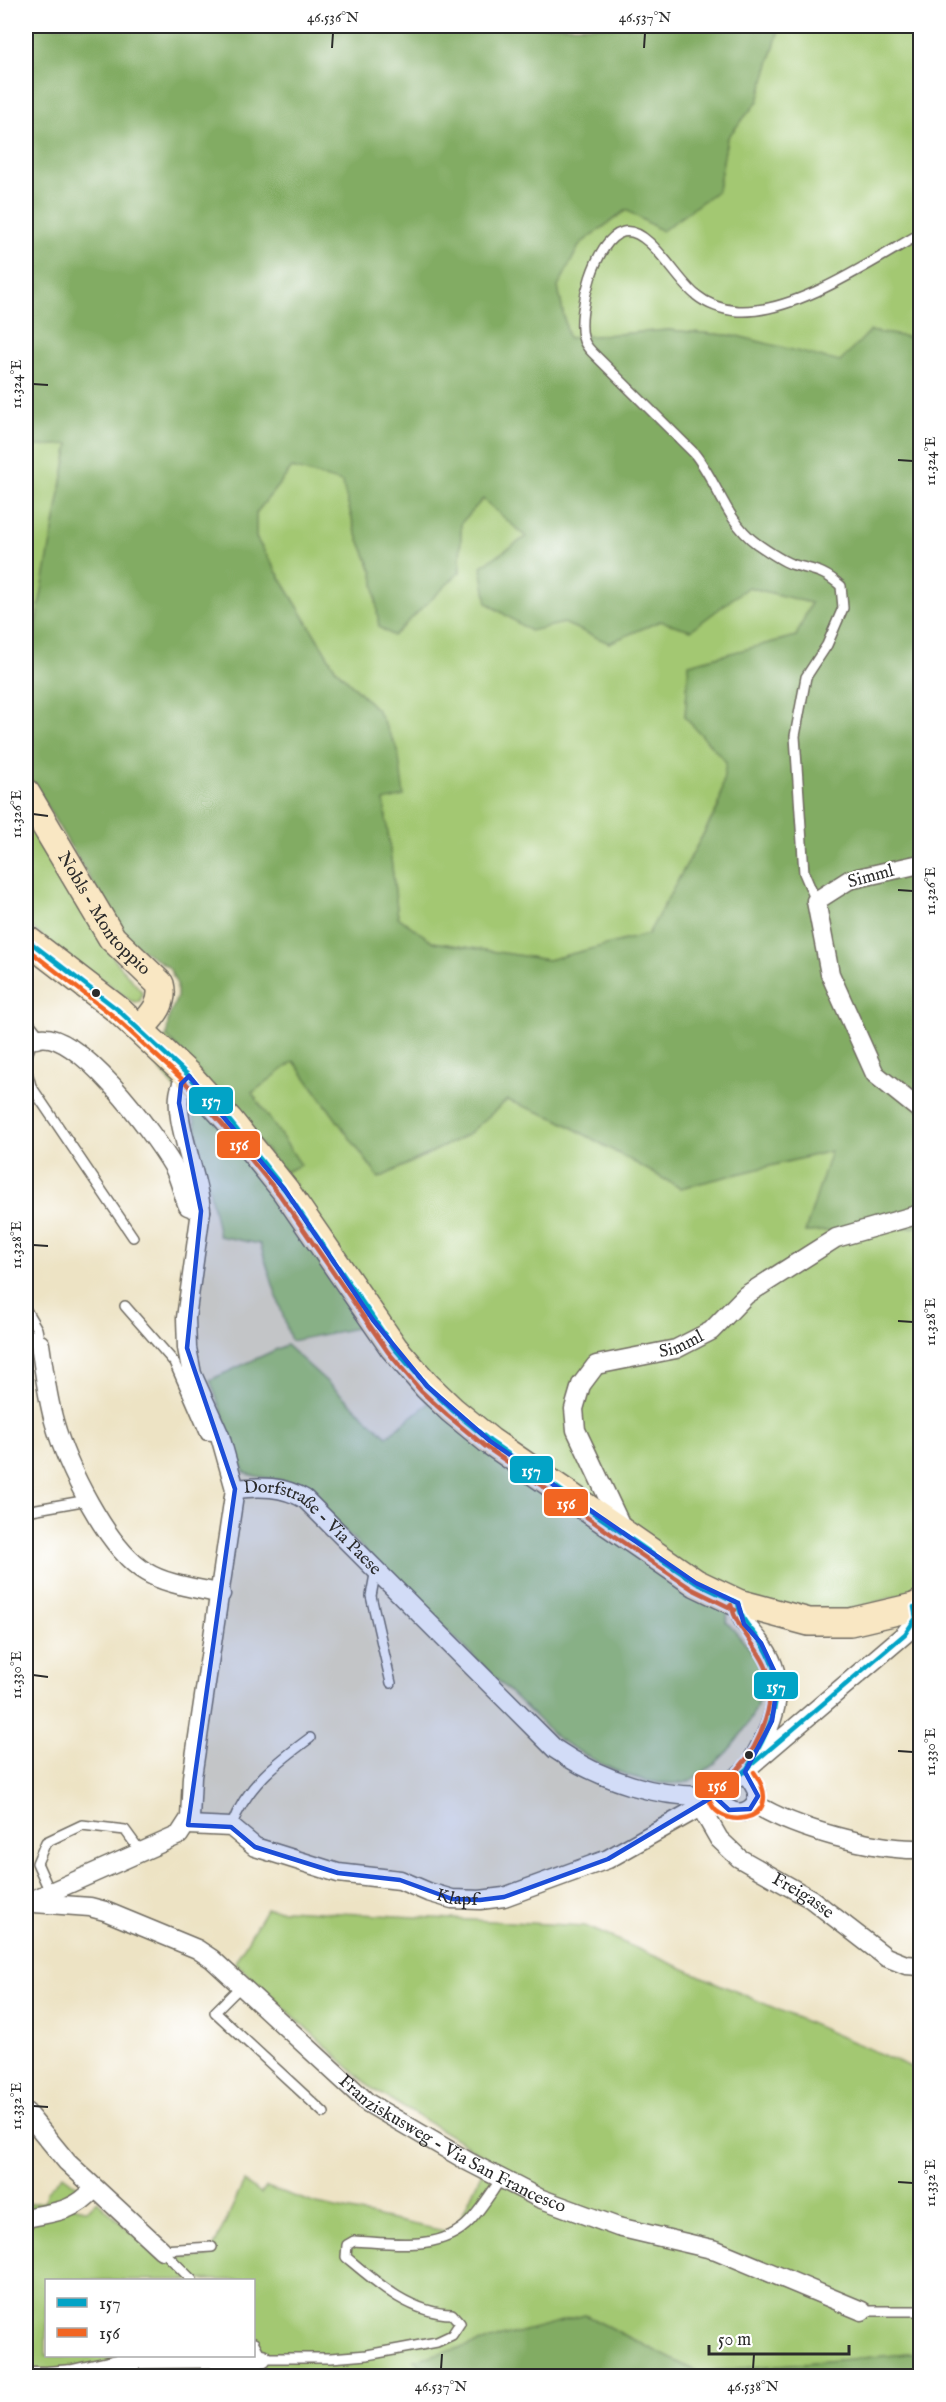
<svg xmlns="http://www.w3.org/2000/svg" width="946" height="2402" viewBox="0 0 946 2402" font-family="'IM FELL English',serif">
  <rect width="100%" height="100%" fill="#fff"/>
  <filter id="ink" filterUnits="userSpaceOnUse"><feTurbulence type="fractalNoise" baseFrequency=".0167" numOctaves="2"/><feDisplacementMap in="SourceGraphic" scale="12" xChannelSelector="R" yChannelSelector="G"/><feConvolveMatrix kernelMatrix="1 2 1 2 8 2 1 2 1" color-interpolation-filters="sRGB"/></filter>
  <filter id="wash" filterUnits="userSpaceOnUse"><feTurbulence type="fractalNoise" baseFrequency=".008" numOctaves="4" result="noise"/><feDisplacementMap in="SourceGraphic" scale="24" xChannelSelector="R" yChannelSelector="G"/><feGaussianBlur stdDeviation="1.35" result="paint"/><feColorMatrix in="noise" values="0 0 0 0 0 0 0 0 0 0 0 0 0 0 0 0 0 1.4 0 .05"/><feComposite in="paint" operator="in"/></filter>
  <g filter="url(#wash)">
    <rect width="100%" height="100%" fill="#ede3c4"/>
    <path fill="#a3c872" stroke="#677a4e" stroke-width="1.5" fill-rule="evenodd" d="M780 26H920V339L870 331 840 363 737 336 668 330 568 338 558 287 580 244 627 210 718 190 727 138 758 101Z
      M69 444 32 645 26 641V447Z
      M292 468 342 481 355 530 373 573 379 627 460 572 461 523 483 499 527 537 530 630 564 623 609 643 660 621 691 630 748 587 811 603 796 636 689 664 685 717 727 761 719 805 648 935 548 960 433 942 398 917 384 801 377 710 335 668 256 538V513Z
      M26 810 115 960 142 992 140 1001 136 1002 131 1001 92 972 89 974 26 923Z
      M167 1036 285 1172 300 1164 252 1093 294 1061 379 1178 467 1135 507 1100 557 1119 680 1188 832 1151 805 1232 920 1227V1602L897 1596 843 1612 796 1611 733 1594 726 1621C738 1636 758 1654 761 1674 766 1711 728 1758 698 1775 693 1779 688 1783 682 1783 636 1787 596 1762 558 1739L300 1487C282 1476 262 1481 244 1472L210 1380 286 1345 387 1436 429 1403 366 1326 291 1341 260 1244 219 1236 192 1108 147 1054Z
      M266 1909 585 1926 920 2071V2353L697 2372 585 2315 415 2360 436 2376H26V2204L45 2202 46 2192 63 2175 80 2188 79 2193 66 2204 87 2210 97 2201 159 2258 209 2257 244 2182 261 2194 266 2187 317 2204 454 2233 488 2158 371 2088 235 1962ZM46 2280H254V2356H46Z"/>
    <path fill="#82ac64" stroke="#566c48" stroke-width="1.5" fill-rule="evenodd" d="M28 26H780L758 101 727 138 718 190 662 231 626 210 580 244 558 287 568 338 668 330 737 336 840 362 870 331 920 339V1227L805 1232 831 1151 680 1188 557 1119 507 1100 467 1135 379 1178 294 1061 252 1093 301 1165 285 1172 167 1036 168 1019 177 997V985L169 968 126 939 26 772V641L32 645 69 444 26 447V28ZM292 468 342 482 355 530 373 573 379 627 393 636 460 572 461 523 483 499 526 537 481 566 487 603 530 631 564 623 609 643 660 621 691 630 748 587 811 603 796 636 689 664 685 717 726 762 719 806 648 934 548 960 433 942 398 917 384 801 404 796 398 750 377 710 335 668 256 538V513Z
      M585 2315 697 2372 920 2353V2376H436L414 2360Z"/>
  </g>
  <g filter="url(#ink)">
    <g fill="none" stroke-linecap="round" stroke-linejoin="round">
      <g stroke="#6f6b61" stroke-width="12">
        <path id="lane" d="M816 901 804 873 795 736 806 677 827 645 843 608 841 586C822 569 814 571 791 564 780 560 766 550 756 543 726 521 717 481 694 453L592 352C588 348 584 343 583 337 577 312 595 239 623 232 649 226 676 280 696 295 707 304 723 310 738 311 795 314 872 261 920 234
          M26 1058 31 1044 36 1039
          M26 1068 31 1086 133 1237
          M125 1306 174 1362 206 1435 220 1436
          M26 1310 37 1329 40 1344
          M26 1331 40 1344
          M26 1511 88 1500
          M376 1569 371 1596 391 1683
          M231 1827C246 1786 276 1763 310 1738
          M50 1892 37 1863 46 1842 82 1825 125 1830 141 1852
          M241 1986 215 2012 324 2113
          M162 2250 212 2247
          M162 2250 192 2280
          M862 2311H920
          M254 2343 262 2358H331L367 2355 437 2342 452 2335 460 2323 452 2314C410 2313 377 2283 346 2257L347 2245 354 2241C392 2243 441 2252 470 2221 482 2208 491 2193 501 2179"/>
      </g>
      <g stroke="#6f6b61" stroke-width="21">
        <g id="street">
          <path d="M920 864 849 880 816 901 830 974 875 1074 920 1110"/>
          <path d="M26 1026 36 1039C75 1024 155 1136 173 1166 180 1178 182 1193 188 1206L201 1211"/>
          <path d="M40 1344C44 1370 47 1396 54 1421 66 1464 107 1549 146 1572 167 1585 197 1588 221 1594"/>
          <path id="s1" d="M235 1489C260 1486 283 1486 305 1499L555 1749C600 1780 661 1800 716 1795"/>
          <path id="s2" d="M625 1534 576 1430 574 1409 581 1385 596 1365 676 1349 711 1331 746 1295 836 1238 920 1214"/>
          <path d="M738 1603C741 1623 748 1626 760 1642 790 1680 776 1720 754 1757"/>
          <path d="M716 1795C719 1800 723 1806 728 1809 741 1818 760 1808 757 1792 755 1785 749 1778 745 1772"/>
          <path d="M755 1804C795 1829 873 1850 920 1849"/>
          <path id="s3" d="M700 1806 719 1839 739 1858 811 1899 886 1957 906 1965 920 1966"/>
          <path id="s4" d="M188 1825 231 1827 255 1847 338 1873 400 1880 428 1892 452 1899 480 1900 504 1897 608 1859 693 1811 716 1795 905 1634C912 1625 920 1618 914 1607"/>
          <path d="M26 1903 179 1835 190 1818 192 1777 235 1489 220 1436 192 1374 187 1348 186 1318 201 1211C200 1178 170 1115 181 1087 182 1082 186 1079 189 1076"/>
          <path id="s5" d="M34 1903 90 1907 105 1911 197 1949 212 1959 368 2103 469 2162 539 2198 618 2227 716 2250 862 2311"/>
          <path d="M26 2112 67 2162 162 2250"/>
          <path d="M26 2218C54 2212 74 2212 94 2189"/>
          <path d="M26 2376H43"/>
          <path d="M46 2376 73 2374 140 2359 262 2358"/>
        </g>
      </g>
      <g stroke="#6f6b61" stroke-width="30">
        <g id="secondary">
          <path id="s6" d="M26 793 112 938 160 984C165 1003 153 1015 140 1029"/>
          <path d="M26 939 117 1009 189 1076 229 1120 285 1190 394 1348 427 1386 452 1410 490 1441 696 1583 738 1603 809 1622H850L914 1607 920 1604"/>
        </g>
      </g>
      <use href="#lane" stroke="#fff" stroke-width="9"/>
      <use href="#street" stroke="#fff" stroke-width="18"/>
      <use href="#secondary" stroke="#f9e7c3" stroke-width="27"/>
      <g stroke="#fff" stroke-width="9">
        <path id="bus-1" d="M26 939 117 1009 189 1076 229 1120 285 1190 394 1348 427 1386 452 1410 490 1441 654 1555 696 1583 738 1603
          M738 1603C741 1621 751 1628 761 1642 793 1688 770 1730 745 1772
          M716 1795 905 1634 916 1618 914 1607"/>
      </g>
      <g stroke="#fff" stroke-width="9">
        <path id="bus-2" d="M26 948 112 1015 184 1081 223 1125 279 1194 388 1352 421 1391 447 1415 486 1447 650 1561 692 1589 735 1610
          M731 1605C737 1629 755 1643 765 1665 780 1696 760 1746 738 1769 729 1778 716 1783 709 1793 708 1833 792 1826 754 1772"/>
      </g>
      <use href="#bus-1" stroke="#02a3c6" stroke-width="4.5"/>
      <use href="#bus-2" stroke="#f26522" stroke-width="4.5"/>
    </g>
  </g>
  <path fill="#1d4ed8" fill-opacity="0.2" stroke="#1d4ed8" stroke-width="4.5" stroke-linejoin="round" d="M189 1076 285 1190 373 1320 427 1386 490 1441 696 1583 738 1603 744 1624 761 1643 778 1679 772 1721 745 1772 758 1796 750 1809 729 1810 714 1796 608 1859 504 1897 480 1900 452 1899 400 1880 338 1873 255 1847 231 1827 188 1825 235 1489 187 1348 201 1211 179 1103 181 1084Z"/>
  <path fill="none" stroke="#2b2b2b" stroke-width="2" d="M332 48 333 33M644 48 645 33M33 384 48 385M898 460 913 461M33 814 48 816M898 890 913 891M33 1245 48 1246M898 1321 913 1322M33 1675 48 1677M898 1751 913 1752M33 2106 48 2107M898 2182 913 2183M441 2369 442 2354M753 2369 754 2354"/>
  <g fill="#2b2b2b" stroke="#fff" stroke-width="2">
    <circle cx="96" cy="993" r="5"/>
    <circle cx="749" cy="1755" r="5"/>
  </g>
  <g text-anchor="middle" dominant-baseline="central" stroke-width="4.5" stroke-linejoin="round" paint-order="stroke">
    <g font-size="18" fill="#2b2b2b" stroke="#fff">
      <text transform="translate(871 877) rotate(-15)">Simml</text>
      <text stroke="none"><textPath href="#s6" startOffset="144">Nobls - Montoppio</textPath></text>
      <text stroke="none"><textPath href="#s2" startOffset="274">Simml</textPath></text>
      <text stroke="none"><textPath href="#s1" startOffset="92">Dorfstraße - Via Paese</textPath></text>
      <text stroke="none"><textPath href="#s4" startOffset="284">Klapf</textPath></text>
      <text stroke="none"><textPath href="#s3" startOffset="140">Freigasse</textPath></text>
      <text stroke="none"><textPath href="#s5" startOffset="495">Franziskusweg - Via San Francesco</textPath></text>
    </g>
  </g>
  <g stroke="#fff" stroke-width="2">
    <rect x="188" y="1086" width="46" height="29" rx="6" fill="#02a3c6"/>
    <rect x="216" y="1130" width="45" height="29" rx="6" fill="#f26522"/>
    <rect x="509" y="1455" width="45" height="29" rx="6" fill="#02a3c6"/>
    <rect x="543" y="1488" width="46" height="29" rx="6" fill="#f26522"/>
    <rect x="753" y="1671" width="46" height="29" rx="6" fill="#02a3c6"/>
    <rect x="694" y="1771" width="46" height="28" rx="6" fill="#f26522"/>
  </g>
  <g font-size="16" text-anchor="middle" font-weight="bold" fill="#fff">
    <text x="211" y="1106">157</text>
    <text x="239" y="1150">156</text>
    <text x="531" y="1476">157</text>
    <text x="566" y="1509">156</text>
    <text x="776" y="1692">157</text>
    <text x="717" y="1791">156</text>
  </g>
  <rect width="946" height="2402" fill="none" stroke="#fff" stroke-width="66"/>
  <rect x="45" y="2279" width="210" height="78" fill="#ffffff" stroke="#aaaaaa" stroke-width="1.5"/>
  <rect x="57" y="2298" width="30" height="9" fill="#02a3c6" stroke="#aaaaaa" stroke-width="1.5"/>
  <text x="99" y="2309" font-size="18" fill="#2b2b2b">157</text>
  <rect x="57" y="2328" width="30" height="9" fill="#f26522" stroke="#aaaaaa" stroke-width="1.5"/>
  <text x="99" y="2339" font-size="18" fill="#2b2b2b">156</text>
  <path d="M709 2345v9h140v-9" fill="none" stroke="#2b2b2b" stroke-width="3"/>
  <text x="718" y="2345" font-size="18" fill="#2b2b2b" stroke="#ffffff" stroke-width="4.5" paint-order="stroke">50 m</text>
  <rect x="33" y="33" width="880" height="2336" fill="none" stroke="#2b2b2b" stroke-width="2"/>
  <g font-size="15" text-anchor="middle" fill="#2b2b2b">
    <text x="333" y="22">46.536°N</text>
    <text x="645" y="22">46.537°N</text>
    <text transform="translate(16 384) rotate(-90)" y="5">11.324°E</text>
    <text transform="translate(930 461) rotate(-90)" y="5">11.324°E</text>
    <text transform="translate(16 814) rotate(-90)" y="5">11.326°E</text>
    <text transform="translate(930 891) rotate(-90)" y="5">11.326°E</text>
    <text transform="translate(16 1245) rotate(-90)" y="5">11.328°E</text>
    <text transform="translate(930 1322) rotate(-90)" y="5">11.328°E</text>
    <text transform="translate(16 1675) rotate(-90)" y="5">11.330°E</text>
    <text transform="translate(930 1752) rotate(-90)" y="5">11.330°E</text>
    <text transform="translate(16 2106) rotate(-90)" y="5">11.332°E</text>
    <text transform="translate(930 2183) rotate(-90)" y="5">11.332°E</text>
    <text x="441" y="2391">46.537°N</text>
    <text x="753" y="2391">46.538°N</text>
  </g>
</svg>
